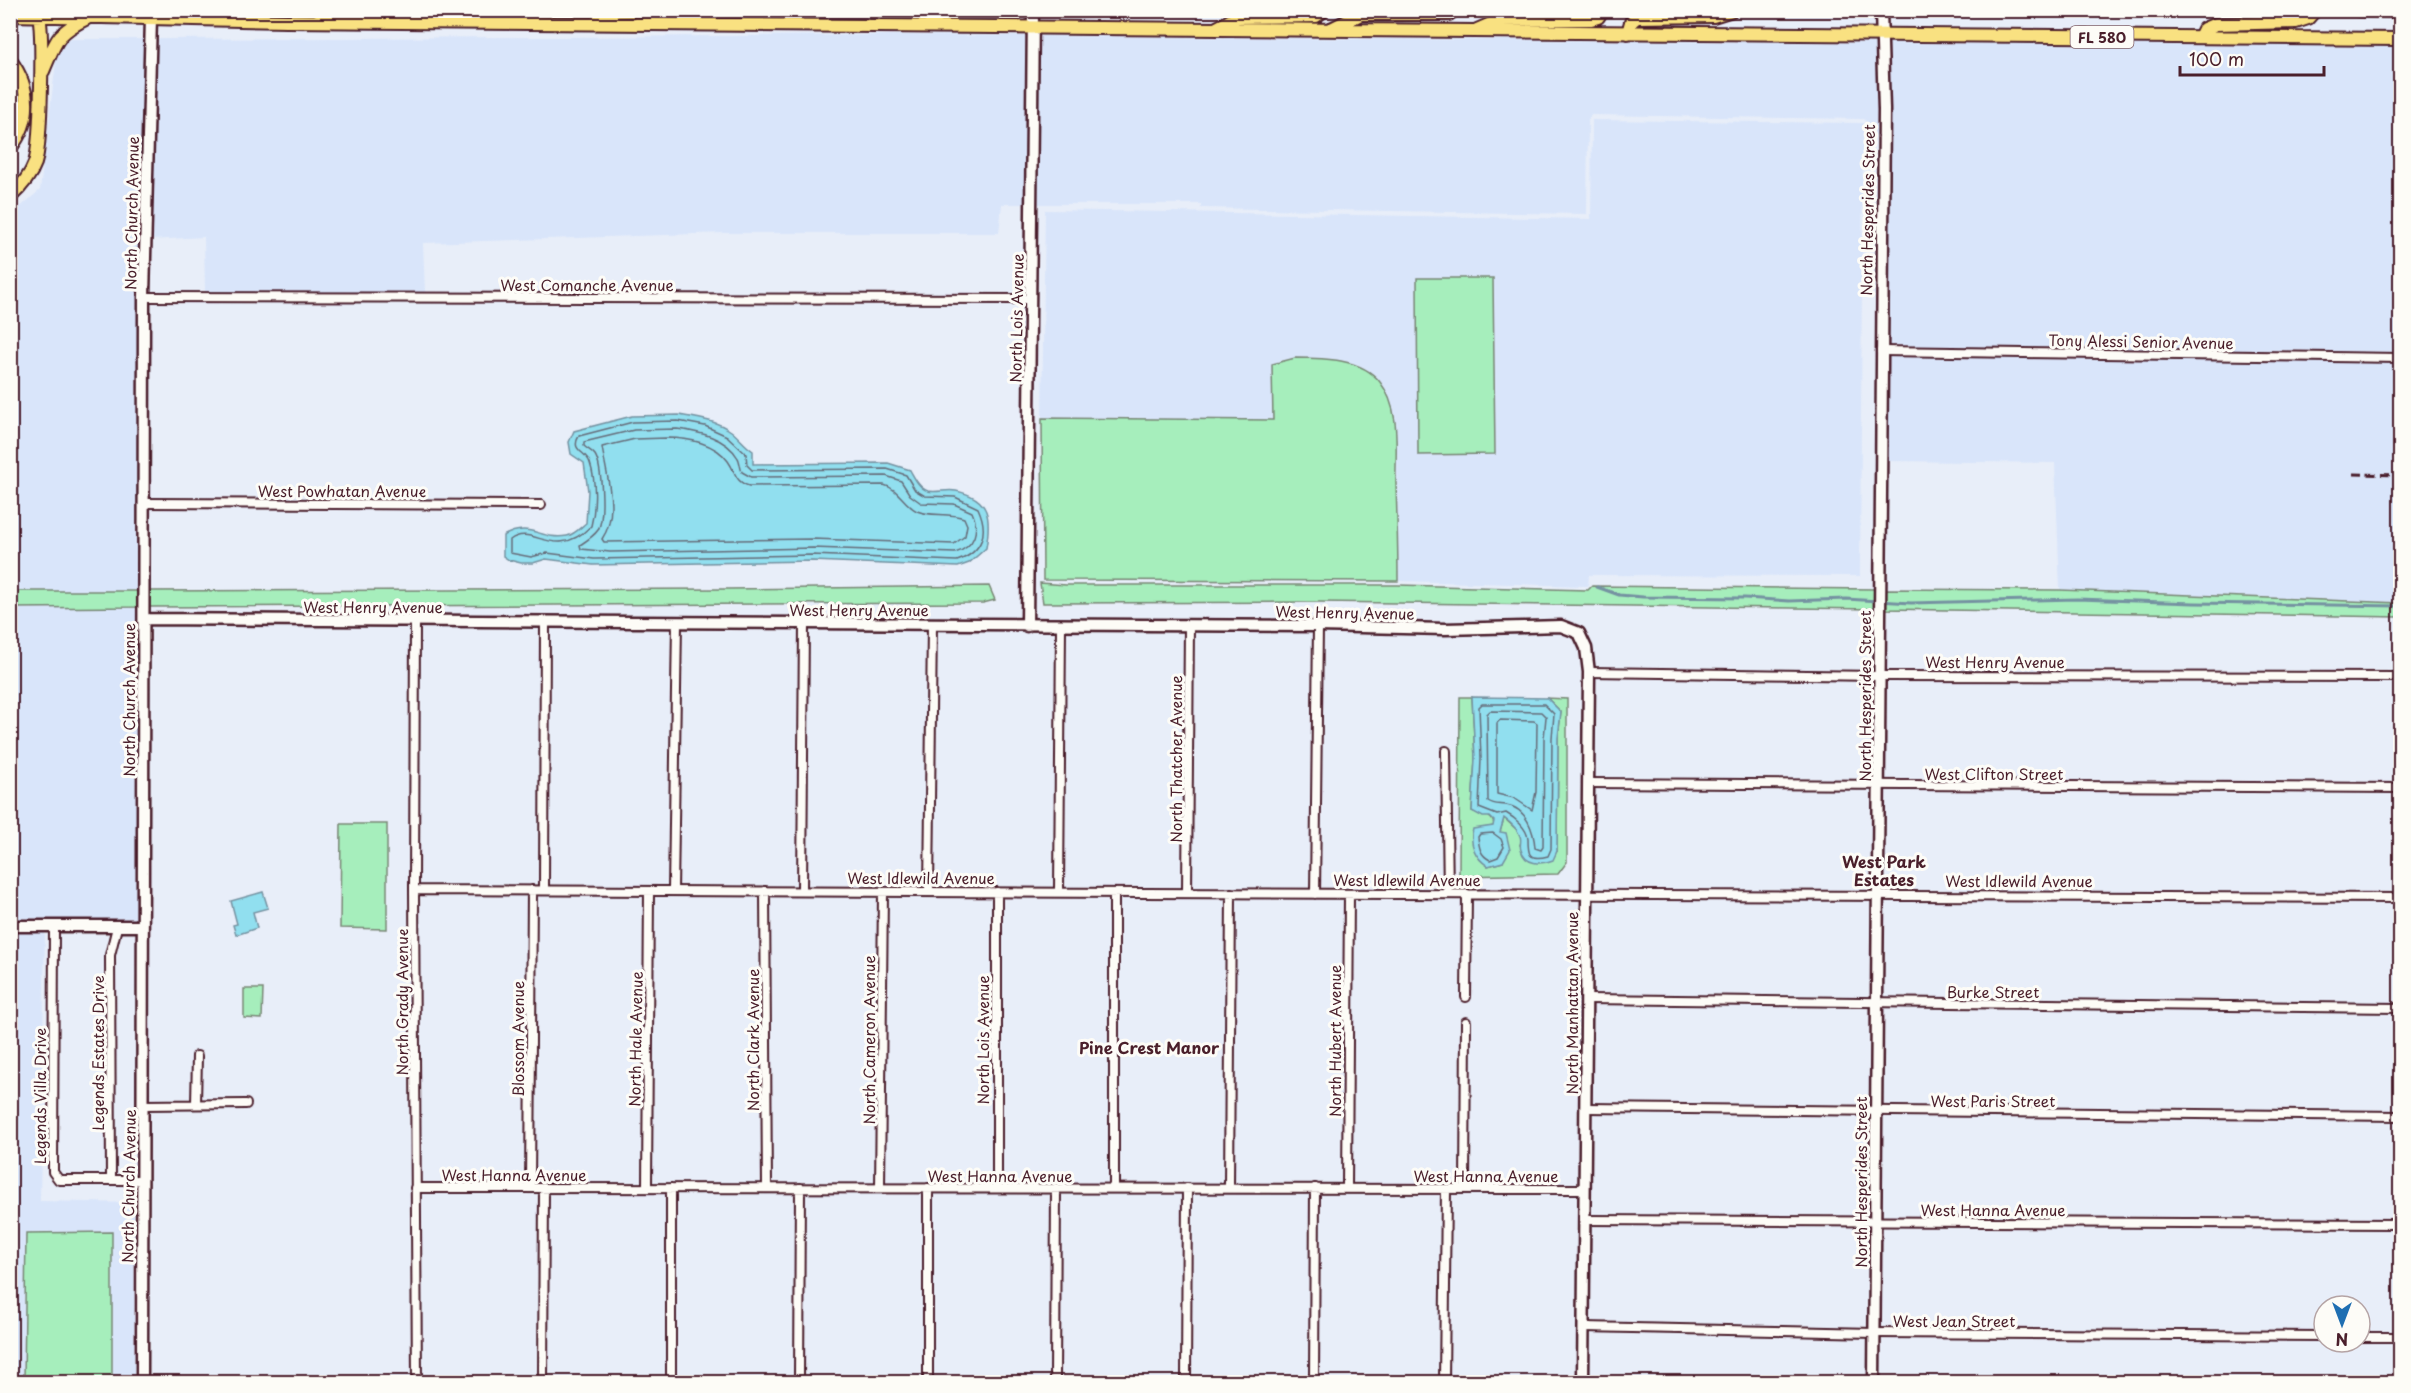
<svg xmlns="http://www.w3.org/2000/svg" width="2411" height="1393" viewBox="0 0 2411 1393" font-family="'Playpen Sans',sans-serif">
  <rect width="100%" height="100%" fill="#e8eef9"/>
  <filter id="ink" filterUnits="userSpaceOnUse"><feTurbulence type="fractalNoise" baseFrequency=".0167" numOctaves="2"/><feDisplacementMap in="SourceGraphic" scale="12" xChannelSelector="R" yChannelSelector="G"/><feConvolveMatrix kernelMatrix="1 2 1 2 8 2 1 2 1" color-interpolation-filters="sRGB"/></filter>
  <g filter="url(#ink)">
    <path fill="#d9e5fa" d="M904 35 1028 36 1027 204H1002L999 233H725L423 243 425 292H205L204 237 151 240 156 39Z
      M1038 36 1877 43 1878 135H1868L1867 122 1863 119 1591 115 1588 120 1587 214 1201 208V204H1037Z
      M63 39H146L139 292V591H11L10 216 40 190 56 62Z
      M1887 43 2400 47V352L1886 346Z
      M1592 120 1863 123 1860 576 1589 575 1588 586 1398 581 1396 434 1359 365 1318 358 1274 420 1042 418 1045 210 1591 219Z
      M1886 357 2400 363V603L2060 590 2055 463 1885 461Z
      M139 607 138 735 135 755 138 921 11 920 10 608Z
      M10 932H45L40 1201 134 1203V1382H112L111 1232 26 1233 24 1382H11Z"/>
    <path fill="#a6eebc" stroke="#788674" stroke-width="1.5" d="M1417 278H1493L1495 454 1418 455Z
      M1295 358C1322 358 1362 358 1380 382 1402 410 1395 452 1396 484 1397 516 1398 548 1398 581L1043 580 1042 418 1273 420 1272 364Z
      M1040 583 1066 585H1398L1588 590 1592 586 1875 589V609L1319 602 1043 603Z
      M989 586 995 600 983 603 149 607 148 591 729 589Z
      M1885 589 2060 590 2400 603V617L1885 609Z
      M10 591H139V607L11 608Z
      M1460 697H1472L1475 758 1472 811C1481 814 1494 815 1494 826L1484 828 1472 835C1473 850 1476 857 1488 866L1503 862 1500 832 1504 818 1517 830 1522 839 1520 845 1557 851 1558 738 1561 712 1547 698 1567 699V862L1558 874 1459 876Z
      M341 824H387V929L340 928Z
      M244 989H263L262 1019 244 1018Z
      M112 1232V1382H24L26 1233Z"/>
    <path fill="#91dfef" stroke="#7592a1" stroke-width="1.5" d="M679 415C696 418 716 420 731 431 739 437 744 445 753 451V464L888 463 910 470C914 477 919 488 928 491 937 493 947 489 956 491 991 498 991 519 986 548L969 563 958 567 812 561 593 565 546 559 533 563H521L509 560 503 556V536C531 520 540 541 567 536 574 535 581 527 586 523L588 491 584 463 571 454 569 442 574 431 632 416Z
      M1472 697 1547 698 1561 712 1558 738 1557 851 1553 860C1541 865 1525 865 1521 850 1519 845 1522 841 1520 836 1517 828 1511 823 1504 818L1500 832 1506 833 1510 850 1503 862 1488 866C1475 858 1469 844 1473 829L1493 826 1494 821 1490 817H1483L1472 811 1475 758Z
      M263 892 268 908 253 912 257 928 236 935 233 925 237 924 231 901Z"/>
    <g fill="none" stroke-linecap="round" stroke-linejoin="round">
      <path stroke="#666c79" stroke-width="1.5" d="M678 421 705 426 727 436 746 454 747 465 752 470 887 469 906 475 915 490 925 496 955 497 978 508C989 532 983 552 957 561L812 555 594 559 547 553 531 557 510 553V540C533 522 554 563 591 526 596 507 596 481 590 463 586 451 570 451 579 436L633 422Z
        M677 429C699 432 726 437 738 458 740 461 740 468 742 472L751 477 886 476 901 481 910 495 921 503 954 504 972 512C980 530 975 547 955 553L813 548 610 552 581 549 580 545C586 541 594 536 598 530 605 518 602 466 595 455 592 451 587 449 584 446V442L634 430Z
        M667 438C689 438 715 443 728 461 736 472 734 481 749 486L884 485C899 489 903 504 917 511 930 517 949 512 964 518L967 525 965 536 954 544 813 539 604 542 602 539C620 513 606 474 602 447L635 439Z
        M1482 704H1544L1554 714 1552 738 1551 849 1548 856C1528 861 1528 854 1528 839 1527 828 1515 818 1506 813L1497 815 1479 808 1481 758 1479 707Z
        M1490 711 1541 712 1546 717 1544 738 1543 847 1541 850 1535 848C1534 832 1527 808 1506 805 1499 804 1494 805 1488 801L1487 714Z
        M1500 720 1534 721 1537 723 1536 792 1532 810 1514 798 1497 794V723Z
        M1493 833 1501 839 1504 847 1498 857 1490 860C1480 855 1479 847 1478 837L1480 834Z"/>
      <path stroke="#7592a1" stroke-width="3" d="M1597 587 1619 595 1643 597 1745 598 1789 601 1846 599 1911 603 2077 599 2194 603 2400 606"/>
      <g stroke="#4a1f2b" stroke-width="12">
        <path id="street" d="M144 297 1031 299
          M1881 351 2400 358
          M143 503 541 505
          M415 621 414 890 417 1382
          M1589 672 1880 676 2400 677
          M1446 751 1448 894
          M1588 783 2400 788
          M414 890 2400 898
          M544 890 545 622
          M673 891 677 623
          M765 891 767 1188
          M802 891 804 623
          M929 892 932 624
          M1059 892 1061 625
          M1187 893 1189 625
          M1315 894 1318 626
          M54 926 53 1172 59 1180H142
          M1466 997 1467 894
          M1586 999 2400 1008
          M196 1104 197 1056
          M143 1105 246 1104
          M1586 1108 2400 1116
          M111 1179 110 955 117 927
          M415 1188 1585 1189
          M530 1188 532 890
          M647 1188 649 891
          M880 1188 883 892
          M997 1188V892
          M1114 1188V893
          M1229 1188 1231 893
          M1347 1188 1349 894
          M1465 1189 1466 1022
          M1585 1220 2400 1224
          M1584 1327 1874 1333 2324 1336
          M2360 1337H2400
          M543 1382 544 1188
          M671 1382V1188
          M799 1382 800 1188
          M928 1382V1188
          M1055 1382 1056 1188
          M1186 1382 1187 1188
          M1314 1382 1315 1188
          M1444 1382 1446 1189"/>
      </g>
      <g stroke="#4a1f2b" stroke-width="15">
        <path id="secondary" d="M144 619 1318 626 1445 629 1561 626 1579 633 1586 648 1589 672 1583 1382
          M1027 626 1033 10
          M10 926H142
          M142 1382 144 297 151 17
          M1874 1382 1884 110 1881 10"/>
      </g>
      <g stroke="#4a1f2b" stroke-width="16">
        <path id="primary" d="M2359 10 2400 11
          M10 15 287 21 2400 39
          M316 21 337 10
          M594 23 616 11 711 10
          M1215 29 1237 17 1316 16 1324 10
          M1331 29 1361 14H1449L1454 10
          M1477 30 1500 20 1591 19 1598 17 1602 10
          M1628 33 1631 22 1637 17 1713 16 1732 10
          M2200 37 2204 29 2216 24 2296 22 2308 18 2315 10
          M10 60C31 88 32 121 10 148
          M43 71C56 41 56 33 87 18
          M10 197C21 187 30 177 35 163 41 144 44 29 38 10"/>
      </g>
      <use href="#street" stroke="#fdfcf7" stroke-width="8"/>
      <use href="#secondary" stroke="#fdfcf7" stroke-width="10"/>
      <use href="#primary" stroke="#f9e181" stroke-width="12"/>
      <path stroke="#4a1f2b" stroke-width="3" stroke-dasharray="9 4.5" stroke-linecap="butt" d="M2354 474 2400 475"/>
    </g>
  </g>
  <g text-anchor="middle" dominant-baseline="central" stroke-width="6" stroke-linejoin="round" paint-order="stroke">
    <rect fill="#fdfcf7" stroke="#806168" stroke-width="1.5" x="2070.5" y="26" width="63" height="22" rx="4.5"/>
    <g font-size="14" font-weight="bold" fill="#4a1f2b">
      <text x="2102" y="37">FL 580</text>
    </g>
    <g font-size="15" fill="#4a1f2b" stroke="#fdfcf7">
      <text transform="translate(1867 210) rotate(-89)">North Hesperides Street</text>
      <text transform="translate(131 213) rotate(-89)">North Church Avenue</text>
      <text x="587" y="284">West Comanche Avenue</text>
      <text transform="translate(1016 318) rotate(-89)">North Lois Avenue</text>
      <text transform="translate(2141 341) rotate(1)">Tony Alessi Senior Avenue</text>
      <text x="342" y="490">West Powhatan Avenue</text>
      <text x="373" y="606">West Henry Avenue</text>
      <text x="859" y="609">West Henry Avenue</text>
      <text transform="translate(1345 612) rotate(1)">West Henry Avenue</text>
      <text x="1995" y="661">West Henry Avenue</text>
      <text transform="translate(1864 696) rotate(-90)">North Hesperides Street</text>
      <text transform="translate(128 700) rotate(-90)">North Church Avenue</text>
      <text transform="translate(1175 759) rotate(-90)">North Thatcher Avenue</text>
      <text x="1994" y="773">West Clifton Street</text>
      <text x="921" y="877">West Idlewild Avenue</text>
      <text x="1407" y="879">West Idlewild Avenue</text>
      <text x="2019" y="880">West Idlewild Avenue</text>
      <text x="1993" y="991">Burke Street</text>
      <text transform="translate(401 1002) rotate(-90)">North Grady Avenue</text>
      <text transform="translate(1571 1003) rotate(-90)">North Manhattan Avenue</text>
      <text transform="translate(517 1039) rotate(-90)">Blossom Avenue</text>
      <text transform="translate(635 1039) rotate(-89)">North Hale Avenue</text>
      <text transform="translate(752 1040) rotate(-90)">North Clark Avenue</text>
      <text transform="translate(868 1040) rotate(-90)">North Cameron Avenue</text>
      <text transform="translate(982 1040) rotate(-90)">North Lois Avenue</text>
      <text transform="translate(1334 1041) rotate(-90)">North Hubert Avenue</text>
      <text transform="translate(97 1053) rotate(-90)">Legends Estates Drive</text>
      <text transform="translate(39 1096) rotate(-90)">Legends Villa Drive</text>
      <text x="1993" y="1100">West Paris Street</text>
      <text x="514" y="1174">West Hanna Avenue</text>
      <text x="1000" y="1175">West Hanna Avenue</text>
      <text x="1486" y="1175">West Hanna Avenue</text>
      <text transform="translate(1860 1182) rotate(-90)">North Hesperides Street</text>
      <text transform="translate(128 1186) rotate(-89)">North Church Avenue</text>
      <text x="1993" y="1209">West Hanna Avenue</text>
      <text x="1954" y="1320">West Jean Street</text>
    </g>
    <g font-size="16" font-weight="bold" fill="#4a1f2b" stroke="#fdfcf7">
      <text x="1884" y="861">West Park<tspan x="1884" dy="18">Estates</tspan></text>
      <text x="1149" y="1047">Pine Crest Manor</text>
    </g>
  </g>
  <rect width="2411" height="1393" fill="none" stroke="#fdfcf7" stroke-width="36"/>
  <rect x="18" y="18" width="2375" height="1357" fill="none" stroke="#4a1f2b" stroke-width="2" filter="url(#ink)"/>
  <g transform="translate(2342 1324) rotate(180)"><circle r="28" fill="#fdfcf7" stroke="#b5a4a5" stroke-width="1.5"/>
  <path d="M0-4.5L10 22L0 15L-10 22Z" fill="#1f6fb2"/>
  <text y="-9" font-size="16" font-weight="bold" text-anchor="middle" fill="#4a1f2b">N</text>
  </g>
  <path d="M2180 66v9h144v-9" fill="none" stroke="#4a1f2b" stroke-width="3"/>
  <text x="2189" y="66" font-size="18" fill="#4a1f2b" stroke="#fdfcf7" stroke-width="4.5" paint-order="stroke">100 m</text>
</svg>
